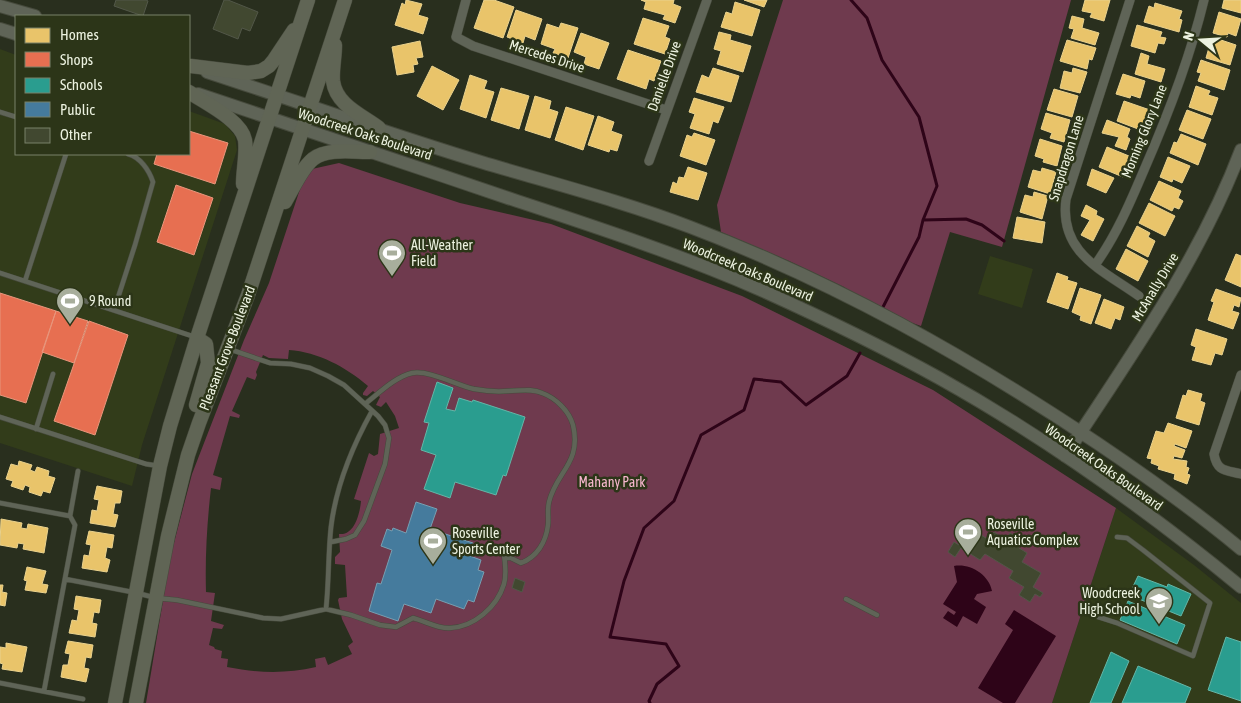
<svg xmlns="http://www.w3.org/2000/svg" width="1241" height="703" viewBox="0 0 1241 703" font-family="'Asap Condensed',sans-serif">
  <rect width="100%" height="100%" fill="#292f1e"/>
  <path fill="#323c1a" d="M0 49 16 55V154H189V111L225 124 235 136 237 150 142 445 132 486 0 443Z
    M990 256 1033 269 1022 308 978 294Z
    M1116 508 1194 565 1241 603V703H1052Z"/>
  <path fill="#6f3a4e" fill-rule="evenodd" d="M783 0H1071L1002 247 950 232 921 326 901 319 858 297 844 287 789 261 721 232 717 205Z
    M339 163 460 203 551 224 742 296 933 390 1116 508 1052 703H146L170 558 192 474 244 340 269 283 302 183 312 169ZM289 350C318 352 346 367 368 386L363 393V395L367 396 373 391 380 397 376 405 381 407 386 402 395 416 399 428 380 434 378 454 374 456 369 453 354 499 361 501C360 512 355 536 339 534L340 552 335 557V564L345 565 347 597 339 598 338 600 342 619 353 642 348 646 352 654 328 665 325 657 315 659 316 667C285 674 258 673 227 667L228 659 221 658 222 651 215 649 214 647 209 645 213 628 222 629 224 625 211 621 215 593 206 592C205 557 207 523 211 488L220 490 222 478 213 475 230 416 239 418 240 415 232 411 247 377 255 380 257 375 256 372 263 355 269 358 288 359Z"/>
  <path fill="#2e0418" d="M954 566C969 563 989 574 992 591L977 594 974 599 986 607 977 624 963 616 957 627 943 618 948 611 954 615 956 612 943 604 957 582Z
    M1014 610 1056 636 1015 703H1003L978 688 1013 630 1005 624Z"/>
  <path fill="#e9c46a" stroke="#ead28d" d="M406 0 422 4 418 15 428 18 423 34 395 25 402 3 405 5Z
    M484 0H494L514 7 503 38 474 28Z
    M641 0H674L673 4 681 7 675 23 663 19 665 15 644 9 646 2Z
    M744 0H767L764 7Z
    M1085 0H1110L1104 21 1090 17 1092 13 1082 11Z
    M1224 0H1241V13L1222 8Z
    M735 2 760 10 752 36 721 27 726 12 732 14Z
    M1155 3 1182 11 1179 19 1182 20 1179 32 1144 22 1149 6 1154 8Z
    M516 10 542 19 535 40 525 36 523 43 507 37Z
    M1219 12 1241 19 1236 36 1228 33 1227 37 1213 33Z
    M1072 16 1084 19 1082 28 1099 33 1095 45 1071 38 1074 29 1069 28Z
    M643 18 669 26 665 37 670 39 665 54 634 44Z
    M561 23 578 28 568 58 553 53 555 49 541 44 547 24 559 28Z
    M1137 25 1162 32 1160 37 1166 38 1164 44 1158 43 1155 53 1131 46Z
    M719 32 731 35 730 40 751 46 743 72 717 64 721 51 714 49Z
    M581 33 609 43 599 69 584 64 586 57 574 52Z
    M1212 37 1236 45 1230 65 1206 58Z
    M1067 40 1096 48 1092 60 1089 59 1087 69 1060 61Z
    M420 41 423 57 416 58 418 64 413 65 414 72 397 75 392 47Z
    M628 50 661 61 654 81 649 79 646 89 617 79Z
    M1141 53 1149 56 1147 64 1165 69 1161 82 1135 74Z
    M1201 60 1230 70 1224 90 1198 81 1201 73 1197 72Z
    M432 66 459 80 443 110 417 96Z
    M713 68 739 76 731 102 696 92 702 75 709 78Z
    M1073 68 1087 72 1080 93 1060 88 1064 71 1072 73Z
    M1123 74 1145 81 1140 98 1131 95 1130 98 1116 94Z
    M470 75 487 81 484 89 494 92 486 118 460 109Z
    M1196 86 1210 91 1208 95 1218 98 1212 115 1189 107Z
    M501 88 529 96 519 129 491 120Z
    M1054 89 1078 96 1072 117 1047 110Z
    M535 96 551 101 549 109 558 112 550 138 525 130Z
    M694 98 724 107 718 123 713 121 709 134 690 128 695 114 689 112Z
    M1124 101 1150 110 1147 120 1150 121 1146 132 1117 121Z
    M566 107 594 116 583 150 555 140Z
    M1187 110 1211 119 1203 139 1179 130Z
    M1046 113 1070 120 1064 142 1050 138 1052 133 1041 129Z
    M598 116 614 122 611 131 622 135 617 151 610 149 609 152 588 145Z
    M1107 120 1130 129 1127 137 1130 139 1126 150 1115 146 1119 137 1102 133Z
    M694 133 715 140 706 165 680 156 687 135 692 137Z
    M1181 134 1206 144 1198 165 1170 153 1174 142 1177 143Z
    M1040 139 1062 146 1057 166 1043 162 1044 159 1035 156Z
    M1107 147 1129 156 1123 177 1099 167Z
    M1168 157 1190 166 1182 183 1173 179 1172 182 1160 177Z
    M688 167 707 173 698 200 670 192 673 182 677 184 679 177 684 178Z
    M1042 168 1056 172 1050 194 1028 187 1033 170 1041 172Z
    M1092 169 1114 178 1106 193 1087 185Z
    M1159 181 1181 191 1178 198 1183 201 1179 209 1174 207 1172 211 1150 200Z
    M1034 192 1048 196 1042 219 1020 212 1025 195 1033 197Z
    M1149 203 1175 216 1165 236 1139 223Z
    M1086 205 1097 211 1096 215 1104 219 1093 241 1081 235 1090 220 1081 216Z
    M1017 217 1045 222 1042 243 1013 238Z
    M1137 226 1150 233 1148 237 1155 241 1148 257 1127 246Z
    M1126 249 1148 261 1138 281 1116 269Z
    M1236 254 1241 256V287L1225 280Z
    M1057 273 1068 277 1067 280 1077 283 1068 309 1047 302Z
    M1080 288 1101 295 1091 324 1080 320 1081 316 1072 312Z
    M1216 289 1241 298 1239 307 1234 305 1232 311 1239 313 1233 329 1208 320 1214 302 1211 301Z
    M1104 299 1124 307 1120 320 1115 318 1111 329 1095 323Z
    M1196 329 1227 339 1222 355 1215 353 1211 365 1192 360 1196 347 1191 345Z
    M1188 390 1202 394 1200 401 1205 403 1199 425 1176 418 1183 395 1186 396Z
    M1168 423 1192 431 1186 448 1175 444 1174 446 1185 450 1182 458 1174 456 1173 459 1187 461 1186 467 1189 468 1187 474 1190 475 1187 484 1174 479 1175 474 1158 469 1159 466 1151 463 1152 459 1147 458 1156 431 1164 433Z
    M19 461 32 465 30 470 35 472 37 467 49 471 48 476 55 478 50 493 43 491 41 496 29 492 30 487 25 485 23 490 11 486 13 481 6 479 11 464 18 466Z
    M97 486 122 491 120 503H115L113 514 118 515 115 527 90 523 92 510 97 511 99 500 94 499Z
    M1 519 22 523 21 528 27 529 28 524 48 528 44 553 23 549 24 544 18 543 17 548 0 545Z
    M89 531 114 535 112 548 107 547 105 558 110 560 107 572 82 568 84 555 89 556 91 545 86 544Z
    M27 567 46 571 42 584 48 585 46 593 25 590 27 581 24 580Z
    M0 585H3L2 592 7 593 5 606 0 605Z
    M76 596 101 600 99 613 94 612 92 623 97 624 95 637 69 633 72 620 77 621 79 610 74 609Z
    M68 641 93 645 91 658 86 657 84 668 89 669 86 682 61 677 63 665H68L70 654 65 653Z
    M6 643 27 647 22 672 2 669 3 664 0 663V647L6 648Z"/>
  <path fill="#e76f51" stroke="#e8967c" d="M189 131 228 143 215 184 154 164 157 154H189Z
    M176 185 213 198 194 255 157 242Z
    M0 293 56 311 26 403 0 395Z
    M56 311 88 321 74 363 42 352Z
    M89 321 128 335 95 435 54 421Z"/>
  <path fill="#2a9d8f" stroke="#64b6a7" d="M437 382 453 388 446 409 455 411 459 398 472 402 473 400 525 417 506 476 503 475 496 495 455 482 450 498 424 489 436 455 421 450 429 423 424 422Z
    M1138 576 1167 587 1168 584 1191 594 1181 616 1129 595Z
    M1128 601 1185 625 1177 644 1120 620Z
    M1226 637 1241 642V701L1208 690Z
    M1111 652 1129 661 1111 703H1090Z
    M1138 666 1191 688 1185 703H1122Z"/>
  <path fill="#457b9d" stroke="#779fb1" d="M416 502 437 509 430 529 473 543 470 556 481 560 478 570 484 572 474 602 468 600 464 609 436 599 431 613 404 604 398 621 369 611 377 583 381 584 392 550 381 546 387 529 392 531 393 528 406 533Z"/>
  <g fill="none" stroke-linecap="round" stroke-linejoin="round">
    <path stroke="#2e0418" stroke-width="3" d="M851 0 867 18 882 60 919 117 937 186 923 220 919 237 883 307
      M923 220 966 219 982 225 1004 241
      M650 703 649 701 657 684 679 666 666 644 610 637 624 581 644 528 674 501 701 435 744 410 754 379 781 382 806 405 847 376 860 353"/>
  </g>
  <path fill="#414830" stroke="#525748" d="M116 0H146L148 1 143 16 114 6Z
    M224 0H228L258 12 250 31 242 28 238 39 213 29Z
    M970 528 989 540 994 532 1006 540 1010 533 1020 539 1016 546 1027 553 1022 562 1041 573 1033 587 1043 593 1040 597 1035 594 1030 602 1019 595 1024 587 1009 578 1013 571 985 554 980 560 961 548 955 557 948 552 954 542 959 545Z
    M515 578 525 582 522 592 512 588Z"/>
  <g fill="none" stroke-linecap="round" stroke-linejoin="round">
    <g stroke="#464a3c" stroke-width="5.5">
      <path id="lane" d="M0 112 16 117
        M0 273 195 337
        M25 281 66 154
        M114 310 135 245 153 182C149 170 140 157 128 154
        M229 349 270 363 291 364 310 368 328 376 344 385 378 416 385 425 389 438 385 464 364 521 355 535 346 539 331 542
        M365 404C379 393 395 377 412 373 430 370 456 385 474 389 485 391 497 392 508 391 520 391 532 388 542 393 556 398 569 411 573 425 582 463 556 472 549 502 547 510 549 518 548 525 546 542 537 557 521 563L511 558H505
        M0 417 146 464 159 466
        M36 429 53 374
        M0 503 70 516 75 525 44 691
        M70 516 78 471
        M65 579 137 593 156 598 177 600 263 618 281 619 326 609 351 615 380 625 396 627 413 618C425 621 438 629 450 628 474 627 497 607 504 584 507 573 505 560 503 549
        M846 599 877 615
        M326 609C329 582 328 554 331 527 336 486 352 447 372 411
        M1092 615 1117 623 1193 656 1210 603 1143 550 1127 538 1117 537
        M0 683 83 699"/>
    </g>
    <g stroke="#464a3c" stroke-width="10">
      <path id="street" d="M466 0 456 37 473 46 666 110
        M1130 0 1066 199C1059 253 1101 269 1139 296
        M649 161 707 0
        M1095 265C1116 236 1130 203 1144 170 1168 115 1190 58 1204 0
        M1241 375 1214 454C1217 472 1226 470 1241 474"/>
    </g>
    <g stroke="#464a3c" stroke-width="14">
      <path id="secondary" d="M0 6 35 16
        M0 29 16 34
        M207 72C299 102 389 134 481 162 551 183 622 201 690 227 835 282 968 357 1097 443 1146 476 1195 511 1241 549
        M198 94C302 129 405 163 508 198 593 226 679 254 761 290 821 317 881 346 939 378 1045 437 1147 510 1241 587
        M1065 456C1129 358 1199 261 1241 150"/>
    </g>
    <g stroke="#464a3c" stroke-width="15">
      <path id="primary" d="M335 45C335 57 332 70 333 81 336 105 362 115 379 128
        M191 66 248 73 261 71 269 66 274 60 294 30
        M189 92C205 103 241 120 245 140 247 153 243 170 243 184
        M285 202C293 189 301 169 313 159 327 148 353 152 370 152
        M196 405 208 363 206 344 197 338
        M115 703 160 466 170 426 197 338 308 0
        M136 703 168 536 188 455 199 423 248 295 345 0"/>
    </g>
    <use href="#lane" stroke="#5f6457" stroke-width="4.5"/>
    <use href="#street" stroke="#5f6457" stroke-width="9"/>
    <use href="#secondary" stroke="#5f6457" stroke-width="12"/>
    <use href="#primary" stroke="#606555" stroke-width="14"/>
  </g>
  <defs>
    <g id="stadium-pin" transform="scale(1.4375)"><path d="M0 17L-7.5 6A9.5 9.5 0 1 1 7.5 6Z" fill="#a8ae9c" stroke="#2c3518"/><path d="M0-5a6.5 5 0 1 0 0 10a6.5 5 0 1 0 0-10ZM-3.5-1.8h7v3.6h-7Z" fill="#fff"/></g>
    <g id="school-pin" transform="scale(1.4375)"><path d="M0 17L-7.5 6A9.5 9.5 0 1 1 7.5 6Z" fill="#a8ae9c" stroke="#2c3518"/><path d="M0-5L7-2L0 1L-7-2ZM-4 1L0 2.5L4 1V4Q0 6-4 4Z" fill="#fff"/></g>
  </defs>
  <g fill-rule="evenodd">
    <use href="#stadium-pin" x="392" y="253"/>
    <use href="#stadium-pin" x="70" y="301"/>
    <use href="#stadium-pin" x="968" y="532"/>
    <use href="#stadium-pin" x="433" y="541"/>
    <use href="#school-pin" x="1159" y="601"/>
  </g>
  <g text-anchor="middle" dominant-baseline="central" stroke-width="5" stroke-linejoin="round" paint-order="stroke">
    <g font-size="14" fill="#ecf2e0" stroke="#2c3518">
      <text transform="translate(547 56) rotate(18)">Mercedes Drive</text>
      <text transform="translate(664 76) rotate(-70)">Danielle Drive</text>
      <text transform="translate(1144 131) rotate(-68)">Morning Glory Lane</text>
      <text transform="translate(365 134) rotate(18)">Woodcreek Oaks Boulevard</text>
      <text transform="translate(1066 158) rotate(-73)">Snapdragon Lane</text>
      <text transform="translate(748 270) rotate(23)">Woodcreek Oaks Boulevard</text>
      <text transform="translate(1155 287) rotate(-59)">McAnally Drive</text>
      <text transform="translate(227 348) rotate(-69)">Pleasant Grove Boulevard</text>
      <text transform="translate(1104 467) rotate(35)">Woodcreek Oaks Boulevard</text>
    </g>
    <g font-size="14" fill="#ecf2e0" stroke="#2c3518" text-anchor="start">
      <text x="411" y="245">All-Weather<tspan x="411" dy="16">Field</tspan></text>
      <text x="89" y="301">9 Round</text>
      <text x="987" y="524">Roseville<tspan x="987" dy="16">Aquatics Complex</tspan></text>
      <text x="452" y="533">Roseville<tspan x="452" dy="16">Sports Center</tspan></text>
      <text x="1140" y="593" text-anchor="end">Woodcreek<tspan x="1140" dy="16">High School</tspan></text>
    </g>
    <g font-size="14" fill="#f7b7ce" stroke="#2c3518">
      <text x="612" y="482">Mahany Park</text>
    </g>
  </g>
  <rect x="15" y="15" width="175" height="140" fill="#2c3518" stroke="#798168"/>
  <rect x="25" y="28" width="25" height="15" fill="#e9c46a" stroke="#798168"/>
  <text x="60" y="40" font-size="15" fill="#ecf2e0">Homes</text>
  <rect x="25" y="52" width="25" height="15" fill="#e76f51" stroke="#798168"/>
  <text x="60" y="65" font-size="15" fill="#ecf2e0">Shops</text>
  <rect x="25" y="78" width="25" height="15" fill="#2a9d8f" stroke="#798168"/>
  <text x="60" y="90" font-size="15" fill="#ecf2e0">Schools</text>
  <rect x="25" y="102" width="25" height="15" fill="#457b9d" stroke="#798168"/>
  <text x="60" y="115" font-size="15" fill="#ecf2e0">Public</text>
  <rect x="25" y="128" width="25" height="15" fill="#414830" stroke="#798168"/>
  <text x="60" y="140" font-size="15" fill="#ecf2e0">Other</text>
  <g transform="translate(1201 40) rotate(288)" stroke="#2c3518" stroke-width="4" paint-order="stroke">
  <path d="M0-4L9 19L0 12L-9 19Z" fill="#ecf2e0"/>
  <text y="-8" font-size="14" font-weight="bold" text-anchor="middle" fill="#ecf2e0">N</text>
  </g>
</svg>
